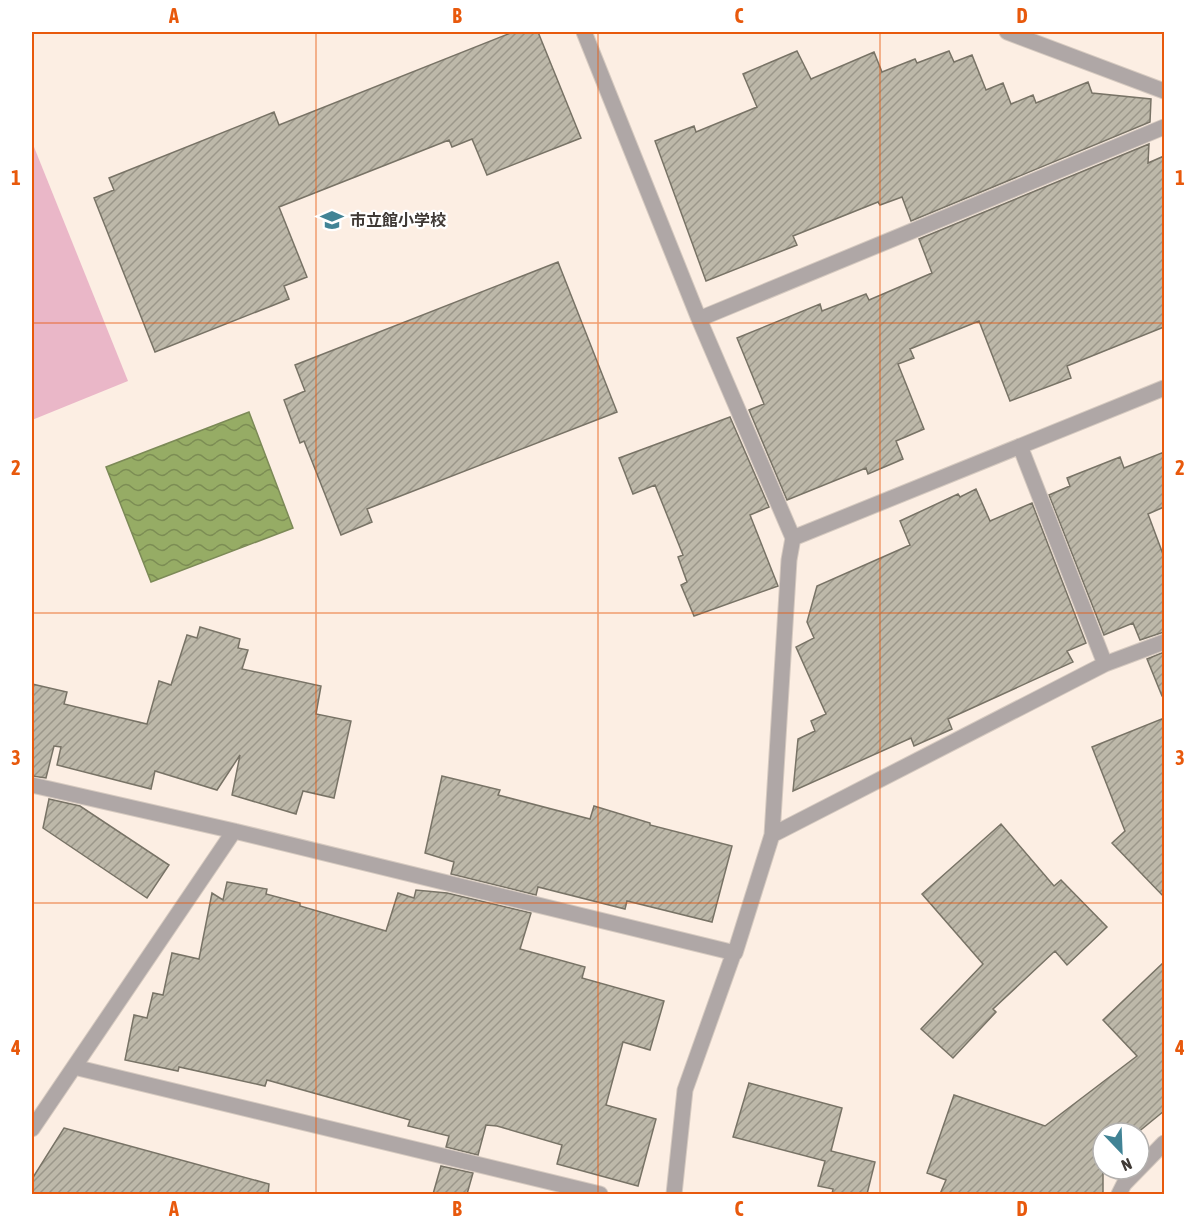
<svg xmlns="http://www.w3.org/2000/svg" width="1196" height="1226" viewBox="0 0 1196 1226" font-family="'Asap Condensed','Noto Sans JP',sans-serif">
  <defs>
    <pattern id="water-waves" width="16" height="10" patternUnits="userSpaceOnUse" patternTransform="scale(1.5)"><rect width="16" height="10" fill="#96ac65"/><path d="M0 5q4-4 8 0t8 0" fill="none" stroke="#7c8d54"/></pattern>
    <pattern id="building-hatch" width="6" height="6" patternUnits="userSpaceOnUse" patternTransform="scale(1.5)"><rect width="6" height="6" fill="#bdb8a9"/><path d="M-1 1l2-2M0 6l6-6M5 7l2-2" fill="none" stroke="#9b978a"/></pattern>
  </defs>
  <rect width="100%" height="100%" fill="#fceee3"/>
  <path fill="#eab7c8" d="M32 142 128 381 32 420Z"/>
  <path fill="url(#water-waves)" stroke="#7c8a57" stroke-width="1.5" d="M249 412 293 528 151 582 106 467Z"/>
  <path fill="url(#building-hatch)" stroke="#787366" stroke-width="1.5" d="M513 32H538L581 138 487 175 472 139 452 147 449 140 279 207 307 277 284 286 289 299 155 352 94 198 114 190 109 178 274 112 279 125Z
    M797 51 811 79 874 52 882 72 915 59 917 63 949 51 954 62 972 55 986 90 1003 83 1011 104 1033 95 1036 103 1088 82 1092 93 1151 99 1150 122 911 221 902 197 880 205 878 202 793 236 797 245 706 281 655 141 694 126 696 132 757 107 743 74Z
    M1149 144 1148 163 1164 156V327L1067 366 1071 378 1010 401 979 321 910 349 914 358 898 364 924 429 896 441 903 459 868 474 866 468 787 500 749 410 764 404 737 338 820 304 822 311 866 294 869 300 932 273 919 239Z
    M558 262 617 412 367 509 372 522 341 535 304 441 300 443 284 400 305 391 295 365Z
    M730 417 769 507 750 515 778 586 694 616 681 585 687 582 678 557 683 555 655 485 633 494 619 458Z
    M1164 452V507L1148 514 1164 557V632L1140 640 1133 623 1104 635 1049 495 1070 486 1067 478 1120 457 1124 468Z
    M976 489 990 521 1032 503 1086 643 1067 651 1073 662 948 719 952 729 914 746 911 738 793 791 798 739 815 731 811 721 826 714 796 647 814 638 807 622 817 586 910 545 900 521 958 494 960 497Z
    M200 627 240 639 238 648 248 650 242 669 321 686 316 714 351 721 334 798 303 791 296 814 232 795 240 755 217 790 155 771 151 789 57 765 61 747 54 746 46 778 32 776V684L67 692 64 704 147 724 159 681 171 685 187 635 197 638Z
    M1164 652V696H1162L1147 659Z
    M1164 718V897L1112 843 1125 831 1092 747Z
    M442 776 500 790 498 795 590 819 594 806 650 823V825L732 846 712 922 627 901 625 909 538 887 536 895 451 874 454 862 425 853Z
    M49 799 80 806 169 865 147 898 43 828Z
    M1001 824 1054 886 1061 880 1107 927 1067 965 1055 951 993 1009 996 1012 953 1058 921 1029 983 964 922 894Z
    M227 882 267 889 266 894 300 903V906L386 931 398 893 414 898 416 890 447 893 531 913 520 949 585 967 582 978 664 1001 650 1050 623 1042 606 1105 656 1119 638 1186 557 1164 562 1145 497 1126 486 1125 478 1155 446 1147 449 1136 408 1126 410 1120 267 1080 265 1086 179 1067 178 1071 125 1060 134 1015 147 1018 153 993 163 995 172 953 199 959 212 893 223 900Z
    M1164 962V1111L1137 1133H1103V1194H940L946 1180 927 1173 954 1095 1045 1126 1137 1056 1103 1020Z
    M749 1083 842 1108 831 1151 875 1162 867 1194H832L833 1189 818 1186 825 1161 733 1137Z
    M64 1128 269 1184 268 1194H32V1179Z
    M441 1166 473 1173 467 1194H433Z"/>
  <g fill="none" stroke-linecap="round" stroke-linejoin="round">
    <g stroke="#d6cac0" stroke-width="17">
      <path id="minor" d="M1007 32 1164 91
        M699 319 1164 127
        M1020 446 1105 664
        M793 538 1164 388
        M32 785 234 831 735 953 772 835 789 560 793 538 699 319 584 32
        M772 835 1105 664 1164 642
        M74 1067 600 1194
        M32 1129 234 831
        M674 1194 685 1090 733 955
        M1119 1194 1124 1184 1164 1143"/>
    </g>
    <use href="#minor" stroke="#afa7a6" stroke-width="15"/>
  </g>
  <path fill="none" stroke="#e8590c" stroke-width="1.5" stroke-opacity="0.55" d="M316 32V1194M598 32V1194M880 32V1194M32 323H1164M32 613H1164M32 903H1164"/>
  <defs>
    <g id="school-bare" transform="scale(1.8)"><path d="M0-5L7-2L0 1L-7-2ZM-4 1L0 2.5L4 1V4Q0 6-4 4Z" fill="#418395" stroke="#fff" stroke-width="2.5" paint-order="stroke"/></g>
  </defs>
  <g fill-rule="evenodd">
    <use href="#school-bare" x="332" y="220"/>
  </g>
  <g text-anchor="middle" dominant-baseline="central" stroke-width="4.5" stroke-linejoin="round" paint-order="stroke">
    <g font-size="16" font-weight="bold" fill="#3f3935" stroke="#fff" text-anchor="start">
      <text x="350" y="220">市立館小学校</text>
    </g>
  </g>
  <rect width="1196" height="1226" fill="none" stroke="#ffffff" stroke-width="66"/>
  <g transform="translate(1121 1151) rotate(157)"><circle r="28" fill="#ffffff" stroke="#b2b0ae" stroke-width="1.5"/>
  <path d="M0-4.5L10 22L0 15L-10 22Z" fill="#418395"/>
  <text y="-9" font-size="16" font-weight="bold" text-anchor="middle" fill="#3f3935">N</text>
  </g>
  <rect x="33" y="33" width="1130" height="1160" fill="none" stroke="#e8590c" stroke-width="2"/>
  <g font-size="20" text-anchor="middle" font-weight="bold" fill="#e8590c">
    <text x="174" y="23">A</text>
    <text x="457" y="23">B</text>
    <text x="739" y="23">C</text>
    <text x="1022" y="23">D</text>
    <text x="16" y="185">1</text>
    <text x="1180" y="185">1</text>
    <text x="16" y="475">2</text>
    <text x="1180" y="475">2</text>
    <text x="16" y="765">3</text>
    <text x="1180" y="765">3</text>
    <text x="16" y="1055">4</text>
    <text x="1180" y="1055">4</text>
    <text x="174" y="1216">A</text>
    <text x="457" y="1216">B</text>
    <text x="739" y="1216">C</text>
    <text x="1022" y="1216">D</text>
  </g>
</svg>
